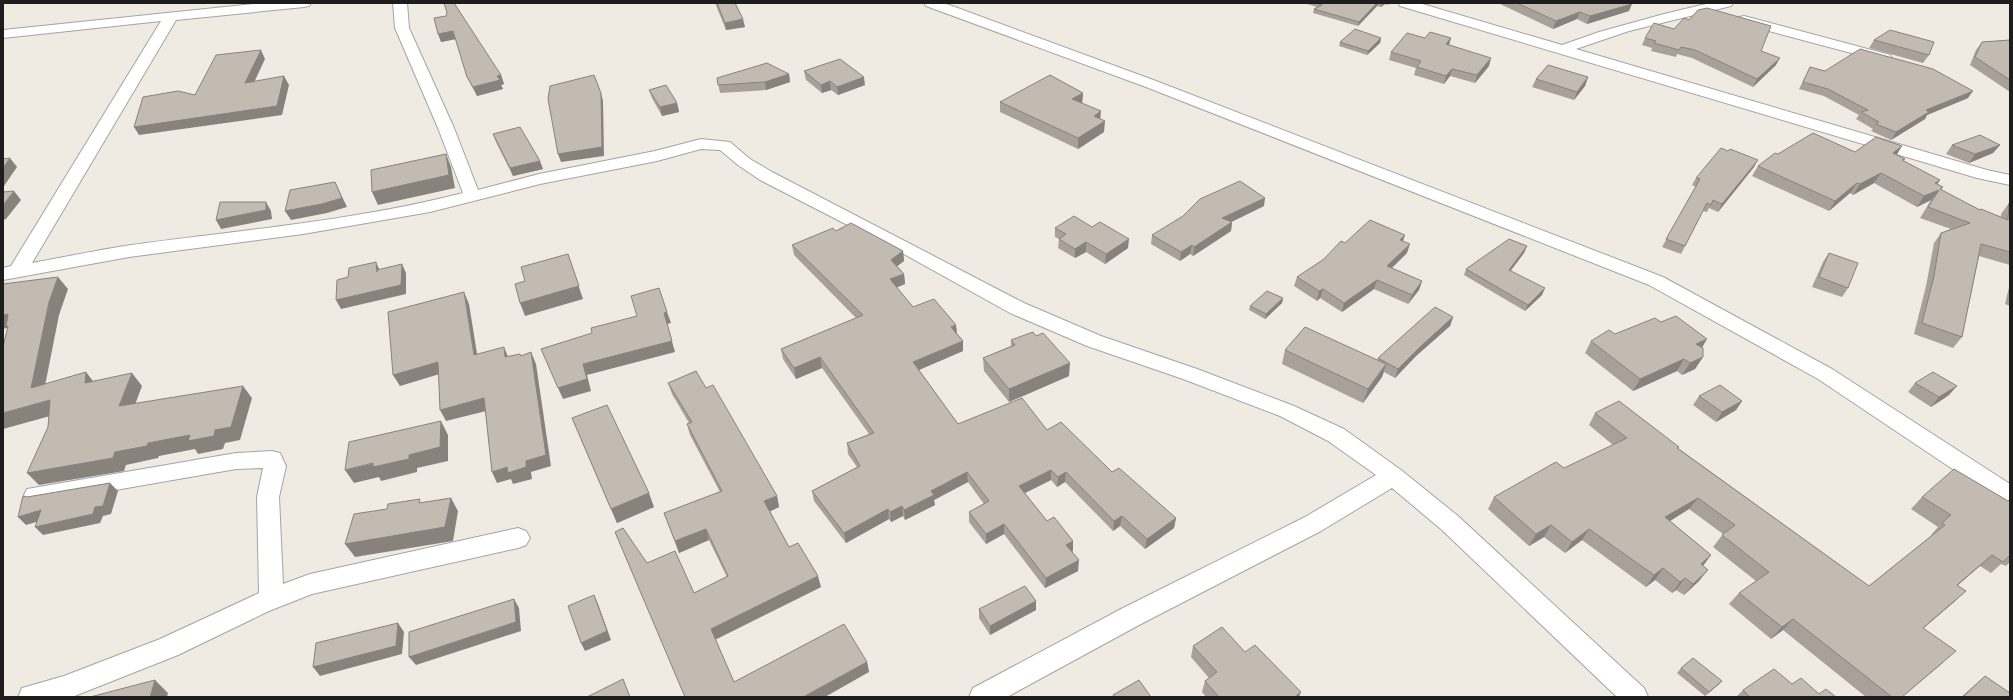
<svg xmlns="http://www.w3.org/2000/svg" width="2013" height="700" viewBox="0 0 2013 700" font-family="Manrope,sans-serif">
  <rect width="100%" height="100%" fill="#efebe3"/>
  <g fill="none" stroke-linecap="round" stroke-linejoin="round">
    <g stroke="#a4a4a4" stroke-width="2">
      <path id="minor" d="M263 3H311L309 6 304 7 176 20 32 263C65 257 98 250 131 245 241 230 354 221 463 193L438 128 395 28 393 3H407L409 28 454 128 478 190 539 174 655 151 701 139 730 142 750 159 772 172 1024 303 1101 336 1197 369 1294 406 1344 429 1401 470 1458 516 1644 688 1648 697H1617L1442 530 1392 488 1321 531 1139 625 1007 697H969L973 688 1121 609 1305 517 1376 475 1328 441 1280 416 1183 379 1087 346 1010 313 902 253 760 180 738 165 720 150 701 149 657 161 540 184 430 212 303 234 129 257 3 280V268L11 266 161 21 3 38V30Z
        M924 3H944L1156 81 1663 277 1832 369 2010 484V505L2002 502 1818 379 1649 285 1146 87 926 6Z
        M1398 3H1419L1562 45 1599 32 1664 14 1710 3H1733L1731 6 1629 31 1576 49 1987 170 2010 175V185L1977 178 1400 6Z
        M1744 16 1890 55 1892 58 1890 61 1885 62 1739 23 1737 20 1739 17Z
        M272 451 280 453 286 466 279 497 283 584 310 574 518 528 526 531 530 538 526 545 518 548 312 594 269 611 178 655 72 697H18L22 688 64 676 160 639 259 593 257 497 263 468 236 469 35 504 27 501 24 495 27 489 236 453Z"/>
    </g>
    <use href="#minor" fill="#fff" fill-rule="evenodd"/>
  </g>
  <path fill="#a8a099" d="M715 3H735L745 27 726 30Z
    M1308 3H1390L1388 5 1385 4 1381 7 1377 6 1358 26 1313 13 1314 9 1317 7 1307 4Z
    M1498 3H1631L1629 11 1587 24 1577 19 1553 29Z
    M434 18 501 75 504 84 501 85 503 89 477 96 471 85 467 77 456 39 441 42Z
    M1381 38 1380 43 1367 55 1339 46 1340 42Z
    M1425 38H1451L1449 45 1489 66 1475 83 1450 76 1444 84 1414 75 1416 68 1389 60 1391 52Z
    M1645 38 1761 51 1776 65 1753 87 1692 58 1677 54 1676 57 1651 51 1652 48 1642 45Z
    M1874 40 1929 55 1923 63 1869 48Z
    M2010 40V92L1970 65 1976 50 1982 42Z
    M1810 67 1825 71 1968 98 1927 115 1925 119 1891 140 1871 131 1873 129 1856 119 1859 115 1824 96 1799 89Z
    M804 71 865 85 838 95 831 90 822 93 806 80Z
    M789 74 790 82 766 90 720 93 717 78Z
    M1588 77 1585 86 1574 100 1532 87 1536 79Z
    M649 90 677 103 679 112 662 116 652 98Z
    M1083 93 1082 103 1100 118 1104 132 1078 149 1000 112V102Z
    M493 134 543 169 513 176 496 142Z
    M1952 145H2000L1993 153 1969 163 1946 154Z
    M1902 146 1896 155 1904 161 1937 184 1943 187 1941 190 1980 210 2001 217V214L2009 203 2010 204V265L1979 256 1962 337 1953 348 1914 334 1926 286 1934 243 1941 233 1951 229 1920 218 1931 200 1917 207 1874 183 1853 195 1850 193 1829 211 1752 176 1758 166 1778 154 1855 152Z
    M1754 167 1718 212 1709 208 1707 212 1703 211 1681 254 1662 247 1696 187 1692 185 1696 178Z
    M1264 206 1231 222H1232L1231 231 1193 256 1190 254 1180 261 1151 244 1152 235Z
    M1055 228 1128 248 1105 264 1086 252 1075 258 1058 248 1059 239 1055 237Z
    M1403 241 1407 253 1392 268 1422 281 1419 290 1408 304 1374 289 1342 312 1320 298 1317 301 1294 286 1297 277 1324 259 1345 243Z
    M792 245 903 251 904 261 897 266 904 274 905 284 896 287 913 307 956 325 957 334 963 341V351L919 370 958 424 1047 430 1112 472 1176 518 1174 528 1145 549 1120 526 1113 531 1065 482 1057 487 1051 480 1025 493 1047 521 1073 541V551L1072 552 1078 571 1045 588 1004 534 986 544 969 522V512L984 504 968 482 934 500 935 505 905 520 903 516 891 522 889 519 846 543 814 501 812 491 857 467 848 454 847 443 869 434 822 368 796 379 783 359 781 349 856 318 794 255Z
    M1527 246 1524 253 1510 271 1542 295 1525 311 1464 275 1466 269Z
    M1829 253 1848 288 1842 297 1812 287 1823 262Z
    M2010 283V306L2005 304Z
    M1283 298 1282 303 1265 319 1249 310 1250 306Z
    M1453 317 1450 326 1416 356 1395 378 1384 372 1382 377 1363 403 1282 364 1285 350 1377 360 1378 358Z
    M1661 322 1702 348 1703 357 1695 369 1682 375 1677 371 1633 391 1585 353 1591 341Z
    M1011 340 1069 376 1009 402 984 371 983 358 1011 346Z
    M668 383 706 388 777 496 779 507 770 511 789 547 821 587 715 640 734 682 867 662 869 672 685 697 647 563 694 593 727 577 709 540 679 553 664 513 720 492 690 435 687 424 689 423 672 394Z
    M1915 383 1949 395 1931 407 1908 392Z
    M1699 396 1742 401 1736 410 1716 422 1693 405Z
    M1595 413 1679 447 1678 448 1869 586 1932 535H1931L1938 527 1911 509 1922 497 2008 501 2010 499V562L2006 566 2001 564 1991 573 1980 566 1958 585 1954 602 1923 628 1943 663 1902 697H1866L1783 630 1771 639 1729 604 1739 593 1756 581 1713 547 1723 534 1689 509 1670 521 1711 555 1703 566 1699 581 1684 595 1676 590 1672 593 1655 580 1646 587 1582 540 1565 553 1544 537 1529 546 1488 509 1494 497 1564 468 1613 445 1589 425Z
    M572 418 654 507 617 523Z
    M1036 601V610L990 635 979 618V609Z
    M1193 646 1299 697H1206L1202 692 1205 681 1209 678 1191 657Z
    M1681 668 1722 681 1718 685 1705 696 1677 673Z
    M1985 676 2010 697H1961Z
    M1792 684 1819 694 1836 697H1736L1743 690Z"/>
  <path fill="#88827d" d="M1377 3H1378L1377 6 1358 26 1359 22Z
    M1382 3H1385V4L1381 7Z
    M1632 4 1629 11 1587 24 1590 16Z
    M1580 12 1577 19 1553 29 1556 21Z
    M743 19 745 27 726 30 725 23Z
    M453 31 456 39 441 42 438 34Z
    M1381 38 1380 43 1367 55 1368 51Z
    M1451 38 1449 45 1446 44Z
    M261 50 265 59 250 91 245 83Z
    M1491 58 1489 66 1475 83 1477 75Z
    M1780 58 1776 65 1753 87 1757 79Z
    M1452 69 1450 76 1444 84 1446 76Z
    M789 74 790 82 766 90 765 82Z
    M501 75 504 84 501 85 503 89 477 96 473 87 497 76Z
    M284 76 289 85 282 115 139 135 134 127Z
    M864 77 865 85 838 95 837 87Z
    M1588 77 1585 86 1574 100 1577 92Z
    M830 81 831 90 822 93 821 85Z
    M1973 91 1968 98 1927 115 1925 119 1891 140 1896 132 1926 110Z
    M601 93 603 101 604 156 561 162 558 154Z
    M1083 93 1082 104 1072 99Z
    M677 103 679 112 662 116 660 107Z
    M1101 111 1100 122 1094 116Z
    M1105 121 1104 132 1078 149V138Z
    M2000 145 1993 153 1969 163 1975 154Z
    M1902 146 1896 156 1893 153Z
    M446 154 451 167 455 188 378 205 372 192Z
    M10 158 17 167 4 186H3V168Z
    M1758 160 1754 167 1718 212 1722 204Z
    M540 161 543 169 513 176 510 168Z
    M1881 173 1874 183 1853 195 1860 184Z
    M1940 180 1933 191 1935 183Z
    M335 182 347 207 327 213 291 220 285 211Z
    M1857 183 1850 193 1829 211 1835 201Z
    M1939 190 1931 200 1917 207 1924 196Z
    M14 191 21 200 6 219 3 220V205Z
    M1265 198 1264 206 1221 227 1222 218Z
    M266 202 271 211 272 219 221 229 216 220Z
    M1232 222 1231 231 1193 256 1194 247Z
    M1405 235 1402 244 1400 240Z
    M1129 239 1128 248 1105 264 1106 254Z
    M1086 242V252L1075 258V249Z
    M1410 244 1407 253 1384 275 1387 266Z
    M1192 245 1190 254 1180 261 1181 252Z
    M1527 246 1524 253 1506 277 1509 270Z
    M903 251 904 261 892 270 891 260Z
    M568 254 583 299 525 316 520 303Z
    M376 262 380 271 377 272Z
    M402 264 406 273V294L341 309 336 300Z
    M904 274 905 284 891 290 890 279Z
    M58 277 68 289 59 315 42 401 31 388 49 302Z
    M1377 280 1374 289 1342 312 1344 303Z
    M1422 281 1419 290 1408 304 1412 295Z
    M1545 288 1542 295 1525 311 1528 305Z
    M1323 289 1320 298 1317 301 1319 291Z
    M464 292 469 304 479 366 474 355Z
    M1283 298 1282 303 1265 319 1266 314Z
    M667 312 671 323 667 324 675 352 587 375 591 391 563 399 558 388 583 364 664 313Z
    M8 314 17 340 7 328 3 329V315Z
    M1453 317 1450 326 1416 356 1395 378 1398 369 1420 347Z
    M956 325 957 335 951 327Z
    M1707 339 1700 351 1696 344Z
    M963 341V351L914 372 913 362Z
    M504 347 509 359 505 357Z
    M531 352 536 364 551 466 531 472 532 479 513 484 511 479 497 483 492 472 526 461Z
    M820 357 822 368 796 379 794 368Z
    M1703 357 1695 369 1682 375 1690 363Z
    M1684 359 1677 371 1633 391 1640 379Z
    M438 362 443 373 400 386 393 375Z
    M1070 363 1069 376 1009 402V389Z
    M1386 364 1382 377 1363 403 1368 389Z
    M86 372 96 385 85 383Z
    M132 373 142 386 130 418 119 406Z
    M243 386 252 398 240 440 225 443 223 449 198 454 195 449 159 456 158 458 126 465 124 471 39 485 27 473 115 452 148 443 215 430Z
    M1957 386 1949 395 1931 407 1939 397Z
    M484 398 490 410 446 421 440 410Z
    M50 400 61 413 3 429V413Z
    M1742 401 1736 410 1716 422 1722 412Z
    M441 421 448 435V461L417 468V472L381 481 379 477 354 483 345 470 409 455Z
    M1051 470V480L1019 496V486Z
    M967 472 968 482 934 500 935 505 905 520 904 510 931 491Z
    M1066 472 1065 482 1057 487 1058 477Z
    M110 483 118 491 111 514 103 516 100 523 43 535 35 527 95 507Z
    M649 493 654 507 617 523 611 509Z
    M777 496 779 507 767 513 764 501Z
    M451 498 458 511 453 541 355 557 345 544Z
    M1698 498 1689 509 1657 529 1665 517Z
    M902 506 903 516 891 522 890 512Z
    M888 509 889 519 846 543 844 533Z
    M41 510 50 518 26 525 18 517Z
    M1122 516 1120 526 1113 531 1114 521Z
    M1176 518 1174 528 1145 549 1147 539Z
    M1004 524V534L986 544V534Z
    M1551 525 1544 537 1529 546 1536 534Z
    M706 529 709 540 679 553 675 541Z
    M1589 529 1582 540 1565 553 1572 542Z
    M1073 541V551L1066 555V545Z
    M1711 555 1702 567 1701 564Z
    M1992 555 1980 566 1945 596 1957 585Z
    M1079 560 1078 571 1045 588 1046 578Z
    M1663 568 1655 580 1646 587 1654 575Z
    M1708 570 1699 581 1684 595 1693 584Z
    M818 576 821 587 714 640 711 629Z
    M1685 578 1676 590 1672 593 1680 582Z
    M1966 591 1954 602 1911 639 1923 628Z
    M594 595 598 604 611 640 585 651 581 643Z
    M514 599 519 608 521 631 416 665 409 657Z
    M1036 601V610L990 635V626Z
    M1793 619 1783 630 1771 639 1782 627Z
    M398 623 404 632 402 654 320 676 313 667Z
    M867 662 869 672 825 697H803Z
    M155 680 168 693 167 697H150Z
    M1722 681 1718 685 1705 696 1709 692Z
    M1301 692 1299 697H1295Z"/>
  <path fill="#c3bab2" stroke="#88827d" d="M444 3H454L501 75 497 76 500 80 473 87 467 77 453 31 438 34 434 18 446 16 447 13Z
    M717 3H735L743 19 725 23Z
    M1317 3H1377L1359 22 1314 9 1322 5Z
    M1517 3H1631L1632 4 1590 16 1580 12 1556 21Z
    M1707 8 1771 26 1761 51 1780 58 1757 79 1695 50 1681 47 1679 50 1654 43 1656 41 1645 38 1654 23 1674 29 1684 18 1689 20 1698 10Z
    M1355 29 1381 38 1368 51 1340 42Z
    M1890 30 1934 42 1929 55 1874 40Z
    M1430 32 1451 38 1446 44 1491 58 1477 75 1452 69 1446 76 1417 67 1421 61 1391 52 1407 33 1425 38Z
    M2010 40V80L1975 57 1982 42Z
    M1860 49 1933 69 1973 91 1926 110 1929 112 1896 132 1876 124 1879 122 1861 112 1868 110 1828 89 1803 82 1810 67 1825 71Z
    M261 50 245 83 284 76 277 106 134 127 143 97 178 91 195 95 216 55Z
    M840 59 864 77 837 87 830 81 821 85 804 71Z
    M767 63 789 74 765 82 718 85 717 78Z
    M1548 65 1588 77 1577 92 1536 79Z
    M594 75 601 93 602 147 558 154 548 99 550 86Z
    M1050 75 1083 93 1072 99 1101 111 1094 116 1105 121 1078 138 1000 102Z
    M666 85 677 103 660 107 649 90Z
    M520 127 540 161 510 168 493 134Z
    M1813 133 1855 152 1876 137 1902 146 1893 153 1905 159 1902 160 1940 180 1935 183 1943 187 1940 189 1980 210 1981 209 2008 220 2009 203 2010 204V252L1981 244 1962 337 1922 323 1934 276 1941 233 1970 223 1928 207 1939 190 1924 196 1881 173 1860 184 1857 183 1835 201 1758 166 1775 153 1778 154Z
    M1980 135 2000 145 1975 154 1952 145Z
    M1721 148 1728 151 1730 149 1758 160 1722 204 1713 200 1711 205 1707 203 1685 246 1666 239 1700 179 1696 178Z
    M446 154 449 175 372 192 371 170Z
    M10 158 3 168V159Z
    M1240 181 1265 198 1222 218 1232 222 1194 247 1192 245 1181 252 1152 235 1183 216 1200 199Z
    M335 182 342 198 322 204 285 211 290 190Z
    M14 191 3 205V192Z
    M220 202H266V210L216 220Z
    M1074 216 1092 227 1100 222 1129 239 1106 254 1086 242 1075 249 1059 239 1066 234 1055 228Z
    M1370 220 1405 235 1400 240 1410 244 1387 266 1422 281 1412 295 1377 280 1344 303 1323 289 1319 291 1297 277 1324 259 1341 241 1345 243Z
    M851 223 903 251 891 260 904 274 890 279 913 307 934 299 956 325 951 327 963 341 913 362 958 424 1022 398 1047 430 1061 422 1112 472 1119 468 1176 518 1147 539 1122 516 1114 521 1066 472 1058 477 1051 470 1019 486 1047 521 1054 517 1073 541 1066 545 1079 560 1046 578 1004 524 986 534 969 512 989 501 967 472 931 491 934 495 904 510 902 506 890 512 888 509 844 533 812 491 860 466 847 443 874 433 820 357 794 368 781 349 863 315 792 245 833 228 836 231Z
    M1509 239 1527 246 1509 270 1545 288 1528 305 1466 269Z
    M1829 253 1858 263 1848 288 1819 277Z
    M568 254 579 286 520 303 515 284 525 281 521 267Z
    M376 262 377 272V270L402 264 401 285 336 300 337 280 348 277 349 268Z
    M58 277 49 302 31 388 86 372 85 383 132 373 119 406 243 386 231 427 215 430 214 436 188 441 190 435 148 443 147 446 115 452 113 458 27 473 48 427 50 400 3 413V347L8 326 6 327 8 314 3 315V284Z
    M659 288 667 312 664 313 672 341 583 364 587 379 558 388 541 349 592 333 591 328 637 316 631 296Z
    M1267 291 1283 298 1266 314 1250 306Z
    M464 292 474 355 504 347 505 357 520 354 521 356 531 352 546 455 526 461V467L508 473 507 467 492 472 484 398 440 410 438 362 393 375 388 312Z
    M1435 307 1453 317 1420 347 1398 369 1378 358Z
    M1676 316 1707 339 1696 344 1703 348V357L1690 363 1684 359 1640 379 1591 341 1609 330 1615 334 1655 318 1661 322Z
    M1305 327 1386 364 1368 389 1285 350Z
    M1033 332 1036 336 1043 333 1070 363 1009 389 983 358 1015 345 1011 340Z
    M696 371 706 388 713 385 777 496 764 501 789 547 798 543 818 576 711 629 734 682 844 624 867 662 803 697H685L615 532 623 528 647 563 675 551 694 593 728 576 706 529 675 541 664 513 722 491 687 424 692 422 668 383Z
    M1933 372 1957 386 1939 397 1915 383Z
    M1720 385 1742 401 1722 412 1699 396Z
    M1619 401 1679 447 1677 448 1869 586 1945 525 1942 523 1951 515 1922 497 1954 469 2008 501 2010 499V555L2003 562 1992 555 1957 585 1966 591 1923 628 1956 651 1902 697H1892L1793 619 1782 627 1739 593 1769 572 1722 535 1735 525 1698 498 1665 517 1711 555 1701 564 1708 570 1693 584 1685 578 1680 582 1663 568 1654 575 1589 529 1572 542 1551 525 1536 534 1494 497 1556 462 1564 468 1627 438 1595 413Z
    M607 405 649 493 611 509 572 418Z
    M441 421 440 447 409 455V459L373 467V463L345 470 349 442Z
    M110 483 103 506 95 507 93 514 35 527 41 510 18 517 23 496 27 497Z
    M451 498 445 527 345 544 354 514 387 509 388 504 420 499 419 503Z
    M1025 586 1036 601 990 626 979 609Z
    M594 595 607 631 581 643 568 606Z
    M514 599 516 622 409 657V632Z
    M398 623 396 646 313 667 316 643Z
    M1222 627 1245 652 1255 645 1301 692 1295 697H1219L1205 681 1217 672 1193 646Z
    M1693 658 1722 681 1709 692 1681 668Z
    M1774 669 1792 684 1801 678 1819 694 1826 689 1836 697H1750L1743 690Z
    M1985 676 2010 693V697H1963Z
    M623 679 630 697H587Z
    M155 680 150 697H89H90Z
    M1139 680 1151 697H1114L1113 695Z"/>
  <rect width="2013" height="700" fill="none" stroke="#1d1d1d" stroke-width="8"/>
</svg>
